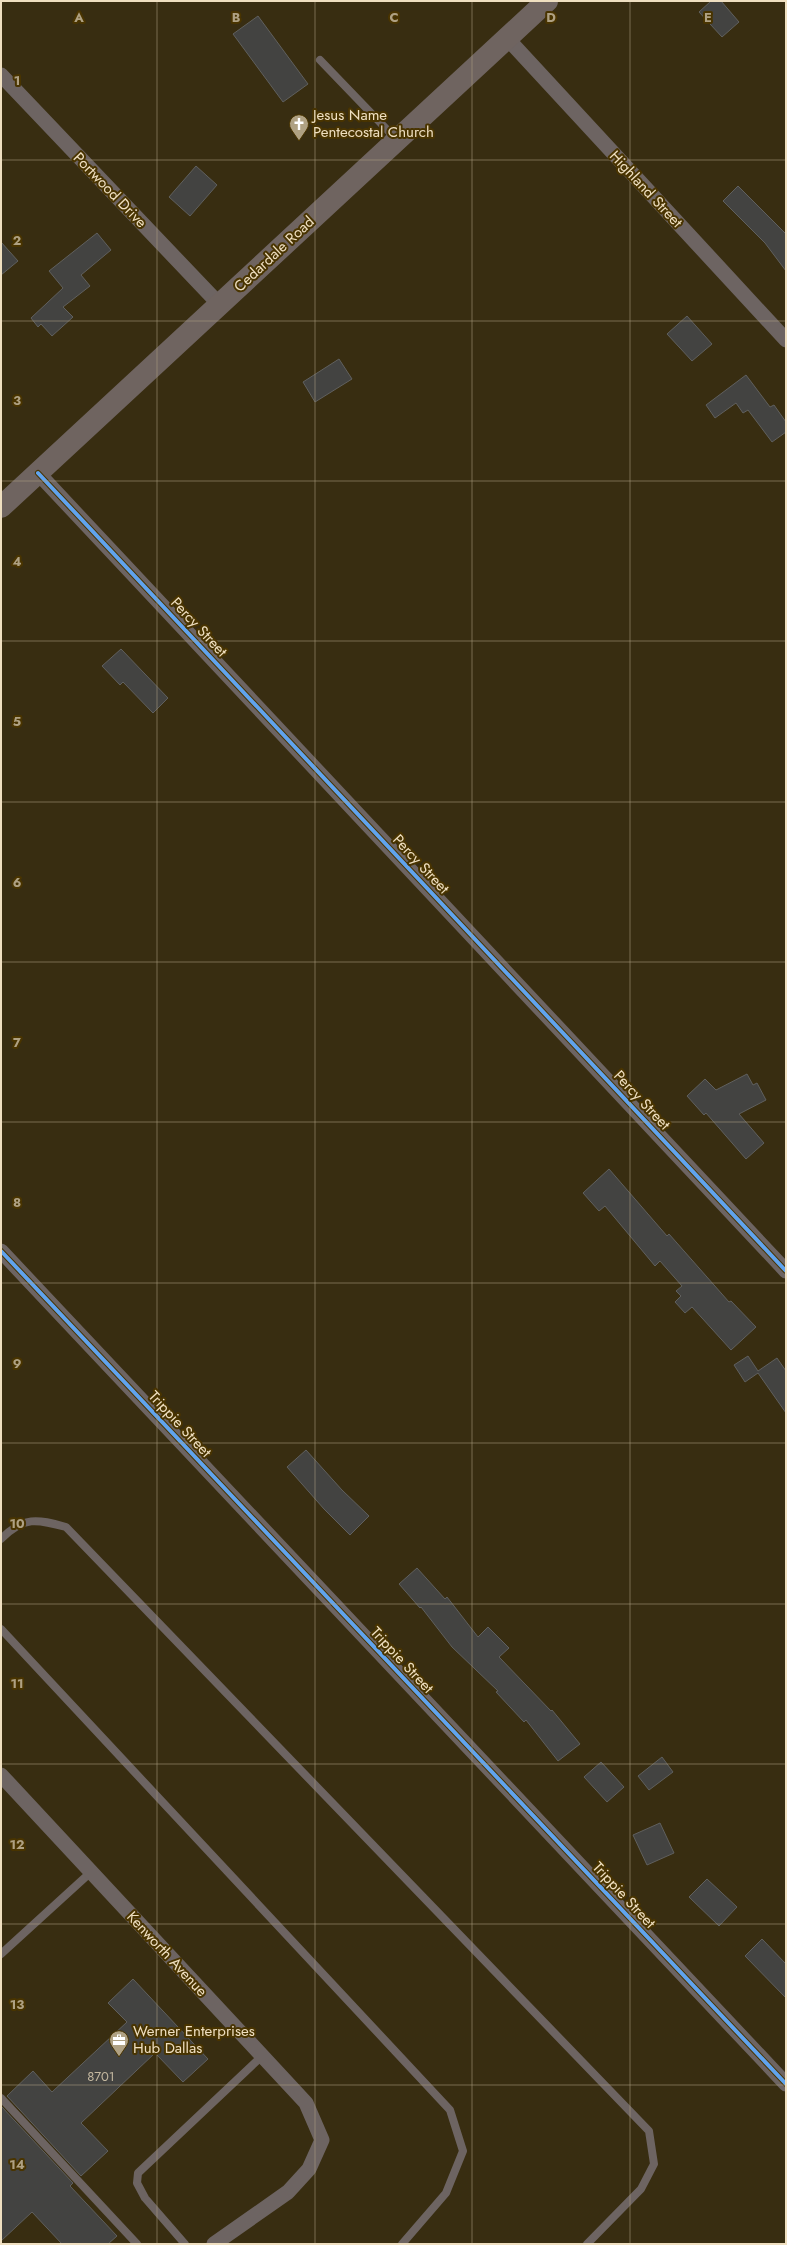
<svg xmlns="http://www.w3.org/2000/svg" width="787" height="2245" viewBox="0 0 787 2245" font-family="Jost,sans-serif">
  <rect width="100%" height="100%" fill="#382d11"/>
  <path fill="#434341" stroke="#60605e" d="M711 1H721L739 22 722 37 699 12Z
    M258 16 308 84 283 102 233 34Z
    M196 166 217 185 190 216 169 197Z
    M738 186 786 234V271L765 243 723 201Z
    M97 233 111 250 81 275 90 286 63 307 73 317 52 336 41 324 38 327 31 318 63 288 49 271Z
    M1 242 18 261 1 275Z
    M687 316 712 344 692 361 667 334Z
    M339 359 352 379 315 402 303 382Z
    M746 375 770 407 774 405 786 422V432L772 442 748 410 743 413 736 403 715 418 706 405Z
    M121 649 168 698 153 713 123 682 120 685 102 666Z
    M747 1074 753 1085 757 1083 766 1100 739 1114 764 1143 746 1159 706 1113 704 1115 687 1096 705 1079 716 1090Z
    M609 1169 667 1236 669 1234 729 1302 731 1301 756 1327 731 1350 692 1307 685 1313 675 1302 681 1296 676 1291 682 1286 660 1261 655 1266 605 1206 599 1211 583 1193Z
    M748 1356 758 1371 777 1358 786 1371V1413L758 1373 745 1382 734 1365Z
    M306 1450 342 1490 369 1516 350 1535 324 1509 287 1467Z
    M417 1568 445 1599 447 1597 478 1637 488 1627 509 1648 499 1657 551 1711 552 1710 580 1744 558 1761 526 1720 524 1722 496 1692 498 1691 452 1647 421 1607 420 1608 399 1584Z
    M662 1757 673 1772 649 1790 638 1776Z
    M601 1762 624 1787 607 1802 584 1777Z
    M660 1823 674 1853 647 1865 633 1835Z
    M707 1879 737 1907 719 1926 689 1897Z
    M762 1939 786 1964V1998L745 1956Z
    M133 1979 208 2059 183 2082 155 2053 81 2123 108 2151 81 2176 7 2096 33 2071 52 2092 127 2022 108 2003Z
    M1 2106 73 2183 70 2186 117 2236 108 2244H62L32 2212 1 2241Z"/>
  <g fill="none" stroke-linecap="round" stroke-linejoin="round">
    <path stroke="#6d6462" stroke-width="8" d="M320 60 396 139
      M1 1539C24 1516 37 1519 66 1527L649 2131 654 2164 641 2189 587 2244
      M1 1629 450 2110 463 2151 446 2193 402 2244
      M1 1954 91 1872
      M1 2098 137 2244
      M185 2244 145 2198 137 2183 138 2173 262 2056"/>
    <path stroke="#6d6462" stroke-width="15" d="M507 38 786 340
      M1 75 219 304
      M38 473 786 1271
      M1 1251 786 2084
      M1 1775 306 2103 322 2140 309 2169 288 2192 214 2244"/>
    <path stroke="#6f6460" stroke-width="22" d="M1 507 547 1"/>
    <g stroke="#493400" stroke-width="6">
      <path id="cycleway" d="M38 473 786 1271
        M1 1251 786 2084"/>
    </g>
    <use href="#cycleway" stroke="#60a3ed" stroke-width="4"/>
  </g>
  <path fill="none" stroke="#afa183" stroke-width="1" stroke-opacity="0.55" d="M157 1V2244M315 1V2244M472 1V2244M630 1V2244M1 160H786M1 321H786M1 481H786M1 641H786M1 802H786M1 962H786M1 1122H786M1 1283H786M1 1443H786M1 1604H786M1 1764H786M1 1924H786M1 2085H786"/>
  <defs>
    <g id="church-pin" transform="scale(1)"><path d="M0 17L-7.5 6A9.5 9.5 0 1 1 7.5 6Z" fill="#afa183" stroke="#493400"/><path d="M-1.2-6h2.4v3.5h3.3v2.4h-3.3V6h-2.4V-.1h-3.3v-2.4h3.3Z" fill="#fff"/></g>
    <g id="office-pin" transform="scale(1)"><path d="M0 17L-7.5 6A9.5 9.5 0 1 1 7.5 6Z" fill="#afa183" stroke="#493400"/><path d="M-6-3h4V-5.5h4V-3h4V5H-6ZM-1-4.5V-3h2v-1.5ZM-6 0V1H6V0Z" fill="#fff"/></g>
  </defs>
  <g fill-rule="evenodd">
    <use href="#church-pin" x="299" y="124"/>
    <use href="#office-pin" x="119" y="2040"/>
  </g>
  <g text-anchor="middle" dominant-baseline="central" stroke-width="4" stroke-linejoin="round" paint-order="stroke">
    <g font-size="13" fill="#c4b8a0">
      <text x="101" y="2076">8701</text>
    </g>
    <g font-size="15" fill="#efdfc0" stroke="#493400" text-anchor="start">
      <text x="313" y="115">Jesus Name<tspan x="313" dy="17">Pentecostal Church</tspan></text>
      <text x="133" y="2031">Werner Enterprises<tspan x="133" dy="17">Hub Dallas</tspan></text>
    </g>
    <g font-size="15" fill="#efdfc0" stroke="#493400">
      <text transform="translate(646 189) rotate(47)">Highland Street</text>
      <text transform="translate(110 190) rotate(46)">Portwood Drive</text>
      <text transform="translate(274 254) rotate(-43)">Cedardale Road</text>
      <text transform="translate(199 627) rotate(47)">Percy Street</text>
      <text transform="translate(421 864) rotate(47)">Percy Street</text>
      <text transform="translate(642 1100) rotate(47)">Percy Street</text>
      <text transform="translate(180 1424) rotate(47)">Trippie Street</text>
      <text transform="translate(402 1660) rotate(47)">Trippie Street</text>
      <text transform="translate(624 1895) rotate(47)">Trippie Street</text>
      <text transform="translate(167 1954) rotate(47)">Kenworth Avenue</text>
    </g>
  </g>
  <g font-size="13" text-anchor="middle" font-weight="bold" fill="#afa183" stroke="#493400" stroke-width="4" stroke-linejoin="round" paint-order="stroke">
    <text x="79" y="22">A</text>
    <text x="236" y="22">B</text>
    <text x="394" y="22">C</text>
    <text x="551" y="22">D</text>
    <text x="708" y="22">E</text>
    <text x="17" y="85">1</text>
    <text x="17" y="245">2</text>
    <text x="17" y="405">3</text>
    <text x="17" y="566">4</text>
    <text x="17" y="726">5</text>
    <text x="17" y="887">6</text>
    <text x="17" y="1047">7</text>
    <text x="17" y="1207">8</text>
    <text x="17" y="1368">9</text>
    <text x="17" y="1528">10</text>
    <text x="17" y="1688">11</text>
    <text x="17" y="1849">12</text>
    <text x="17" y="2009">13</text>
    <text x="17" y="2169">14</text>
  </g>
  <rect width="787" height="2245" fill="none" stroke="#efdfc0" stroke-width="4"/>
</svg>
